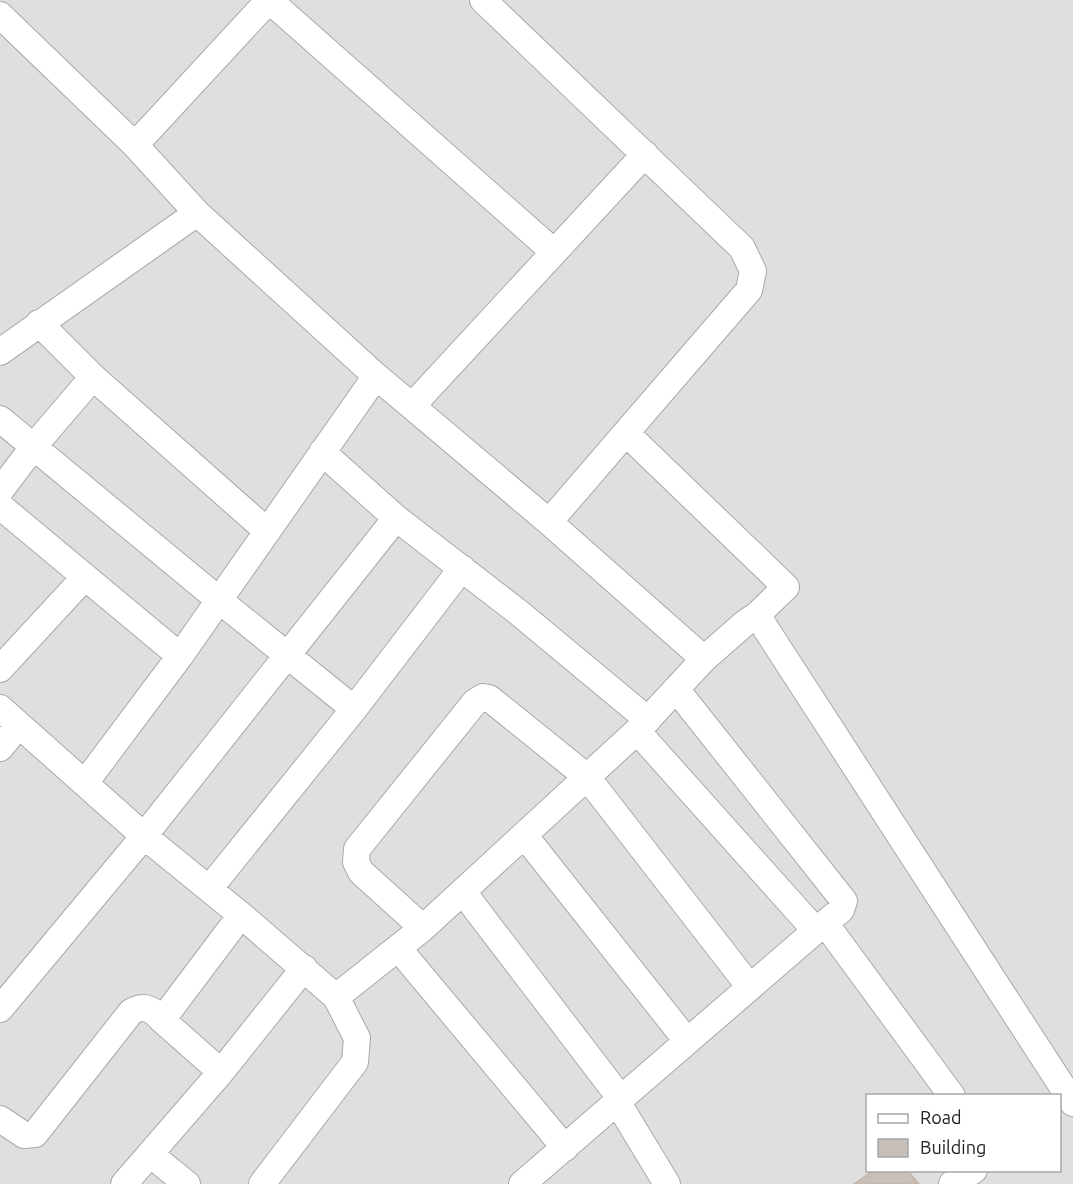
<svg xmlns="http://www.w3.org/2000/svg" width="1073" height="1184" viewBox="0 0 1073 1184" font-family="Ubuntu,sans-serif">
  <rect width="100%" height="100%" fill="#f2efe9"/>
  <path fill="#e0dfdf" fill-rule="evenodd" d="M0 0H1073V1184H0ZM868 1096H1060V1170H868Z"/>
  <path fill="#c7bfb8" stroke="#c4b6ab" stroke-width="1.5" d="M874 1170H907L919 1184H854Z"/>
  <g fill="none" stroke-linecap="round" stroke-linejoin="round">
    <g stroke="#a9a9a9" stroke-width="28">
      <path id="street" d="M483 0 742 248 753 271 749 290 549 522
        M0 15 135 145 197 213 376 376 180 656 85 783
        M135 145 269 0 554 252
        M39 323 93 377 267 531
        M0 352 197 213
        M376 376 549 522 704 659
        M412 406 645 154
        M0 419 219 600 354 709
        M626 433 786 587 757 615
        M322 452 396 518 518 612 648 720
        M0 491 34 446 93 377
        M0 506 180 656
        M396 518 144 836 209 889 354 709 462 568
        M0 669 84 578
        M676 689 844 901 841 910 814 932
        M0 708 144 836 0 1009
        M0 748 19 725
        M524 835 687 1041
        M463 892 621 1099V1108L667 1184
        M241 915 336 997 423 928 637 731 704 659 745 623 757 615 1073 1103
        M825 923 952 1096
        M423 928 361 872 356 862 357 849 475 702 483 697 489 698 587 777 749 986
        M398 948 565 1148
        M162 1020 221 1072
        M0 1119 24 1135 35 1134 131 1012C145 1004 152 1009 162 1020L241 915 209 889
        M150 1154 187 1184
        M124 1184 221 1072 304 968
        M262 1184 355 1062 357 1038 336 997
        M522 1184 814 932 807 921 637 731
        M952 1184 974 1170"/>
    </g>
    <use href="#street" stroke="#fff" stroke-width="26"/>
  </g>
  <rect x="866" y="1094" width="195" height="78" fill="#ffffff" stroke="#a7a7a7" stroke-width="1.5"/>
  <rect x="878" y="1114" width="30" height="9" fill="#ffffff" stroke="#a7a7a7" stroke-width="1.5"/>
  <text x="920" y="1124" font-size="18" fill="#222222">Road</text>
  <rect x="878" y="1139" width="30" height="18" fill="#c7bfb8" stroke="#a7a7a7" stroke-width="1.5"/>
  <text x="920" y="1154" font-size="18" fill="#222222">Building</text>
</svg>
